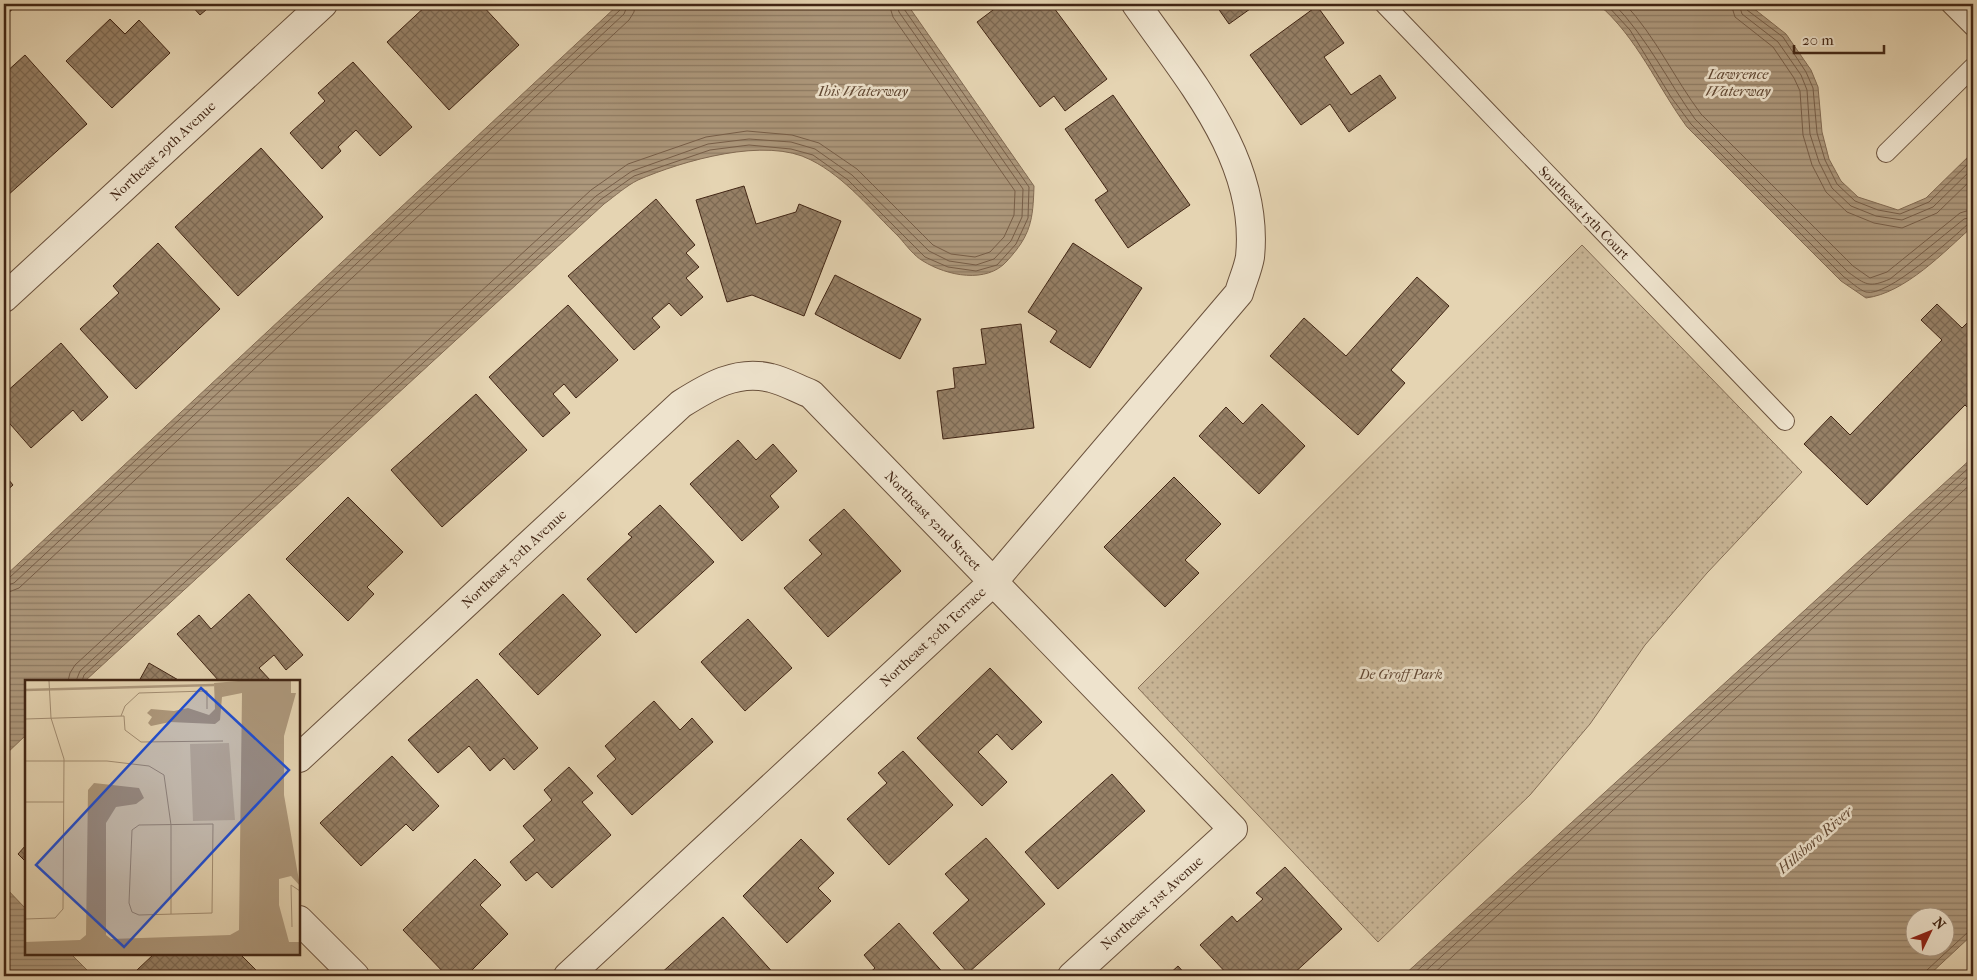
<svg xmlns="http://www.w3.org/2000/svg" width="1977" height="980" viewBox="0 0 1977 980" font-family="'IM FELL French Canon',serif">
  <defs>
    <pattern id="park-dots" width="8" height="8" patternUnits="userSpaceOnUse" patternTransform="scale(1.25)"><rect width="8" height="8" fill="#c9b697"/><path d="M2 2h.1M6 6h.1" fill="none" stroke="#a5947a" stroke-width="1.8" stroke-linecap="round"/></pattern>
    <pattern id="water-rules" width="6" height="5" patternUnits="userSpaceOnUse" patternTransform="scale(1.25)"><rect width="6" height="5" fill="#ad987c"/><path d="M0 2.5h6" fill="none" stroke="#8e7c64"/></pattern>
    <pattern id="building-cross-hatch" width="8" height="8" patternUnits="userSpaceOnUse" patternTransform="scale(1.25)"><rect width="8" height="8" fill="#968066"/><path d="M0 0l8 8M0 8l8-8" fill="none" stroke="#7c6953"/></pattern>
  </defs>
  <rect width="100%" height="100%" fill="#e5d4b2"/>
  <filter id="stains"><feTurbulence type="fractalNoise" baseFrequency=".004" numOctaves="4"/><feColorMatrix values="0 0 0 0 .2 0 0 0 0 .09 0 0 0 0 .02 0 0 0 .5 -.17"/></filter>
  <radialGradient id="worn" r=".72"><stop offset=".6" stop-color="#630" stop-opacity="0"/><stop offset="1" stop-color="#630" stop-opacity=".3"/></radialGradient>
  <path fill="url(#park-dots)" stroke="#856e56" d="M1582 245 1802 472 1707 573 1645 645 1590 724 1530 795 1378 942 1138 688Z"/>
  <path fill="url(#water-rules)" stroke="#826a52" fill-rule="evenodd" d="M619 4H907L1034 186C1033 220 1031 235 1007 261 987 284 947 276 923 261 914 256 906 245 899 237 872 211 845 177 811 160 766 136 682 161 638 180 626 186 615 196 604 204L85 681H26V735L4 756V577Z
    M1598 4H1748L1786 34 1811 70 1818 87 1822 132 1829 159 1841 181 1858 197 1898 210 1926 198 1973 152V226C1944 252 1905 293 1866 298L1841 281 1687 127C1657 86 1637 37 1598 4Z
    M1973 457V934L1928 976H1403ZM1914 918H1944V948H1914Z
    M4 886 26 909V954H71L93 976H4Z"/>
  <g fill="none" stroke-linecap="round" stroke-linejoin="round">
    <path stroke="#775e48" stroke-width="1" d="M1606 4 1630 30 1671 97 1691 124 1844 277C1850 281 1859 290 1866 292 1887 298 1951 239 1968 224L1973 223
      M1614 4C1648 39 1667 80 1695 119L1848 272C1866 285 1869 288 1890 279L1964 219 1973 217
      M1625 4C1656 37 1674 78 1701 114L1853 266 1870 278 1887 272 1960 213 1973 209
      M1731 4 1735 17 1773 47 1794 78 1800 91 1803 135 1812 165 1826 192 1847 212 1874 223 1902 228 1937 213 1973 178
      M1739 4 1742 14 1778 42 1801 75 1807 90 1810 134 1819 162 1832 188 1851 206 1876 216 1902 220 1933 207 1973 168
      M1745 4 1747 10 1783 37 1806 72 1813 88 1817 133 1825 160 1837 184 1855 201 1878 210 1900 214 1929 202 1973 159
      M4 580 9 578 620 10 622 4
      M4 586 14 583 624 14 628 4
      M4 594 19 588 629 20 634 12 635 4
      M68 681 70 673 75 665 591 190 628 164 706 137 747 131 792 135 819 143 857 169 933 245 951 254 975 257 990 252 1004 237 1014 215 1015 191 893 17 889 4
      M76 681 80 671 596 196 632 171 708 144 749 139 791 142 815 149 852 175 929 251 949 261 976 265 994 259 1011 241 1022 217 1023 189 899 12 897 4
      M82 681 84 675 600 200 634 176 710 150 749 145 791 149 813 155 848 180 925 257 948 267 976 271 997 265 1016 244 1028 218 1029 187 904 9 903 4
      M1411 976 1973 464
      M1420 976 1973 472
      M1431 976 1973 482
      M1925 976 1927 970 1968 932 1973 931"/>
  </g>
  <path fill="url(#building-cross-hatch)" stroke="#412514" d="M4 4H18L5 16Z
    M190 4H213L200 15Z
    M428 4H481L519 45 449 110 387 42Z
    M1001 4H1021L1025 10 1034 4H1051L1107 79 1065 111 1054 96 1040 107 977 22Z
    M1215 4H1257L1229 24Z
    M1317 6 1344 43 1324 57 1351 95 1380 75 1396 98 1349 132 1330 104 1301 125 1250 55Z
    M110 19 125 34 139 20 170 53 112 108 66 61Z
    M25 55 87 124 7 196 4 193V74Z
    M353 62 412 127 380 156 356 130 338 147 341 151 322 169 290 133 325 101 318 93Z
    M1113 95 1190 205 1128 248 1095 200 1108 191 1065 129Z
    M261 148 323 217 238 296 175 227Z
    M744 186 756 224 796 212 799 204 841 221 804 316 752 295 727 302 696 200Z
    M656 199 695 245 686 253 699 267 686 278 703 297 681 316 669 303 652 318 660 327 634 350 568 276Z
    M158 243 220 309 136 389 80 329 119 293 113 286Z
    M1073 243 1142 288 1090 368 1050 342 1057 331 1028 312Z
    M835 275 921 319 900 359 815 314Z
    M1417 277 1449 306 1391 370 1405 383 1358 435 1270 356 1304 318 1346 356Z
    M1937 304 1962 328 1973 317V407L1970 410 1965 405 1867 505 1804 444 1831 416 1850 435 1942 340 1921 320Z
    M568 305 618 360 576 398 564 384 553 394 570 413 543 437 489 377Z
    M1021 324 1034 428 943 439 937 391 955 388 953 368 986 364 981 329Z
    M61 343 108 397 82 421 73 410 31 448 4 417V394Z
    M476 394 527 450 442 527 391 470Z
    M1262 404 1305 446 1259 494 1199 436 1226 407 1243 424Z
    M738 440 756 460 773 444 797 471 770 496 779 507 742 541 690 484Z
    M4 474 13 485 4 493Z
    M1174 477 1221 524 1185 560 1199 573 1165 607 1104 547Z
    M348 497 403 552 367 587 374 594 348 621 286 559Z
    M660 505 714 562 636 633 587 579 632 537 628 534Z
    M844 509 901 571 828 637 784 588 822 554 809 540Z
    M249 594 303 655 286 670 274 655 259 668 271 681H219L177 634 199 615 211 629Z
    M563 594 601 635 538 695 499 654Z
    M748 619 792 668 745 711 701 662Z
    M149 663 180 681H139Z
    M990 668 1042 722 1012 750 997 734 978 752 1007 782 982 806 917 738Z
    M477 679 538 748 514 770 504 758 490 771 469 746 438 773 408 740Z
    M654 701 680 730 692 718 713 742 632 815 597 776 616 759 605 746Z
    M903 751 953 805 889 865 847 819 887 783 878 773Z
    M392 756 439 806 413 831 406 824 361 866 320 823Z
    M569 767 593 793 582 802 611 835 552 888 537 872 526 881 510 862 535 840 523 826 552 800 544 790Z
    M1112 774 1145 811 1058 889 1025 852Z
    M986 838 1045 904 968 973 933 933 969 900 945 874Z
    M801 839 834 873 818 888 831 901 787 943 743 896Z
    M26 845V862L18 854Z
    M475 859 501 885 480 905 508 934 466 976H447L403 930Z
    M1285 867 1342 929 1291 976H1263L1261 974 1258 976H1229L1200 945 1232 916 1237 922 1263 899 1256 893Z
    M723 917 776 976H658Z
    M899 923 946 976H866L875 968 864 955Z
    M154 954H240L262 976H143L137 970Z
    M1178 966 1187 976H1167Z"/>
  <g fill="none" stroke-linecap="round" stroke-linejoin="round">
    <g stroke="#6a513c" stroke-width="20">
      <path id="lane" d="M1384 4 1785 421
        M1950 4 1973 27
        M1886 153 1973 67"/>
    </g>
    <g stroke="#6a513c" stroke-width="30">
      <path id="street" d="M4 298 323 4
        M299 758 681 404C708 387 737 369 771 378 784 381 798 389 811 394L1233 829 1072 976
        M299 920 355 976
        M568 976 993 582 1239 293C1242 282 1248 269 1250 257 1260 159 1188 79 1136 4"/>
    </g>
    <use href="#lane" stroke="#eee3cd" stroke-width="18"/>
    <use href="#street" stroke="#eee3cd" stroke-width="28"/>
  </g>
  <g text-anchor="middle" dominant-baseline="central" stroke-width="5" stroke-linejoin="round" paint-order="stroke">
    <g font-size="14" fill="#412514" stroke="#eee3cd">
      <text transform="translate(163 151) rotate(-43)">Northeast 29th Avenue</text>
      <text transform="translate(1584 213) rotate(46)">Southeast 15th Court</text>
      <text transform="translate(933 521) rotate(46)">Northeast 52nd Street</text>
      <text transform="translate(514 559) rotate(-43)">Northeast 30th Avenue</text>
      <text transform="translate(933 637) rotate(-43)">Northeast 30th Terrace</text>
      <text transform="translate(1152 903) rotate(-42)">Northeast 31st Avenue</text>
    </g>
    <g font-size="14" font-style="italic" fill="#634935" stroke="#eee3cd">
      <text x="1401" y="674">De Groff Park</text>
    </g>
    <g font-size="15" font-style="italic" fill="#614833" stroke="#eee3cd">
      <text x="1738" y="74">Lawrence<tspan x="1738" dy="17">Waterway</tspan></text>
      <text x="863" y="91">Ibis Waterway</text>
      <text transform="translate(1815 840) rotate(-41)">Hillsboro River</text>
    </g>
  </g>
  <g transform="translate(25 680)">
    <rect width="275" height="275" fill="#e5d4b2"/>
    <path d="M204 63 210 140 168 141 165 64Z" fill="#c9b697"/>
    <path d="M213 1H266V13H271L259 56V115L275 206 266 196 254 199V225L264 262H275V274H0V262L55 260 61 255 63 110 69 103 114 108 119 118 111 124 91 127 81 143V255L86 259 205 255 214 250 217 13 197 17 195 40 190 44 145 42 126 46 123 43 127 37 122 33 126 29 149 31 163 28 184 35 190 29 189 3Z" fill="#ad987c"/>
    <path fill="none" stroke="#ad987c" stroke-width="2.5" d="M0 10 189 5"/>
    <path fill="none" stroke="#a38e73" stroke-width="1" d="M96 36 100 26 114 13 182 11V29M0 39 99 36 100 50 116 62 198 61M0 81H82L124 86 139 95 146 145V234M0 122H39M188 144 187 233 114 235 107 232 104 223 107 150 114 145ZM0 239 30 238 38 229 39 79 26 38 24 1M267 247 266 205 275 211"/>
    <path fill="#1d4ed8" fill-opacity="0.15" stroke="#1d4ed8" stroke-width="2.5" d="M176 8 264 90 99 267 11 185Z"/>
    <rect width="275" height="275" fill="none" stroke="#412514" stroke-width="2.5"/>
  </g>
  <rect width="1977" height="980" fill="none" stroke="#e5d4b2" stroke-width="20"/>
  <rect x="5" y="5" width="1967" height="970" fill="none" stroke="#412514" stroke-width="2.5"/>
  <rect x="10" y="10" width="1957" height="960" fill="none" stroke="#412514"/>
  <g transform="translate(1930 932) rotate(47)"><circle r="24" fill="#eee3cd" stroke="#a99783"/>
  <path d="M0-4L9 19L0 12L-9 19Z" fill="#8f2418"/>
  <text y="-8" font-size="14" font-weight="bold" text-anchor="middle" fill="#412514">N</text>
  </g>
  <path d="M1794 45v8h90v-8" fill="none" stroke="#412514" stroke-width="2.5"/>
  <text x="1802" y="45" font-size="15" fill="#412514" stroke="#eee3cd" stroke-width="4" paint-order="stroke">20 m</text>
  <rect width="100%" height="100%" filter="url(#stains)"/>
  <rect width="100%" height="100%" fill="url(#worn)"/>
</svg>
